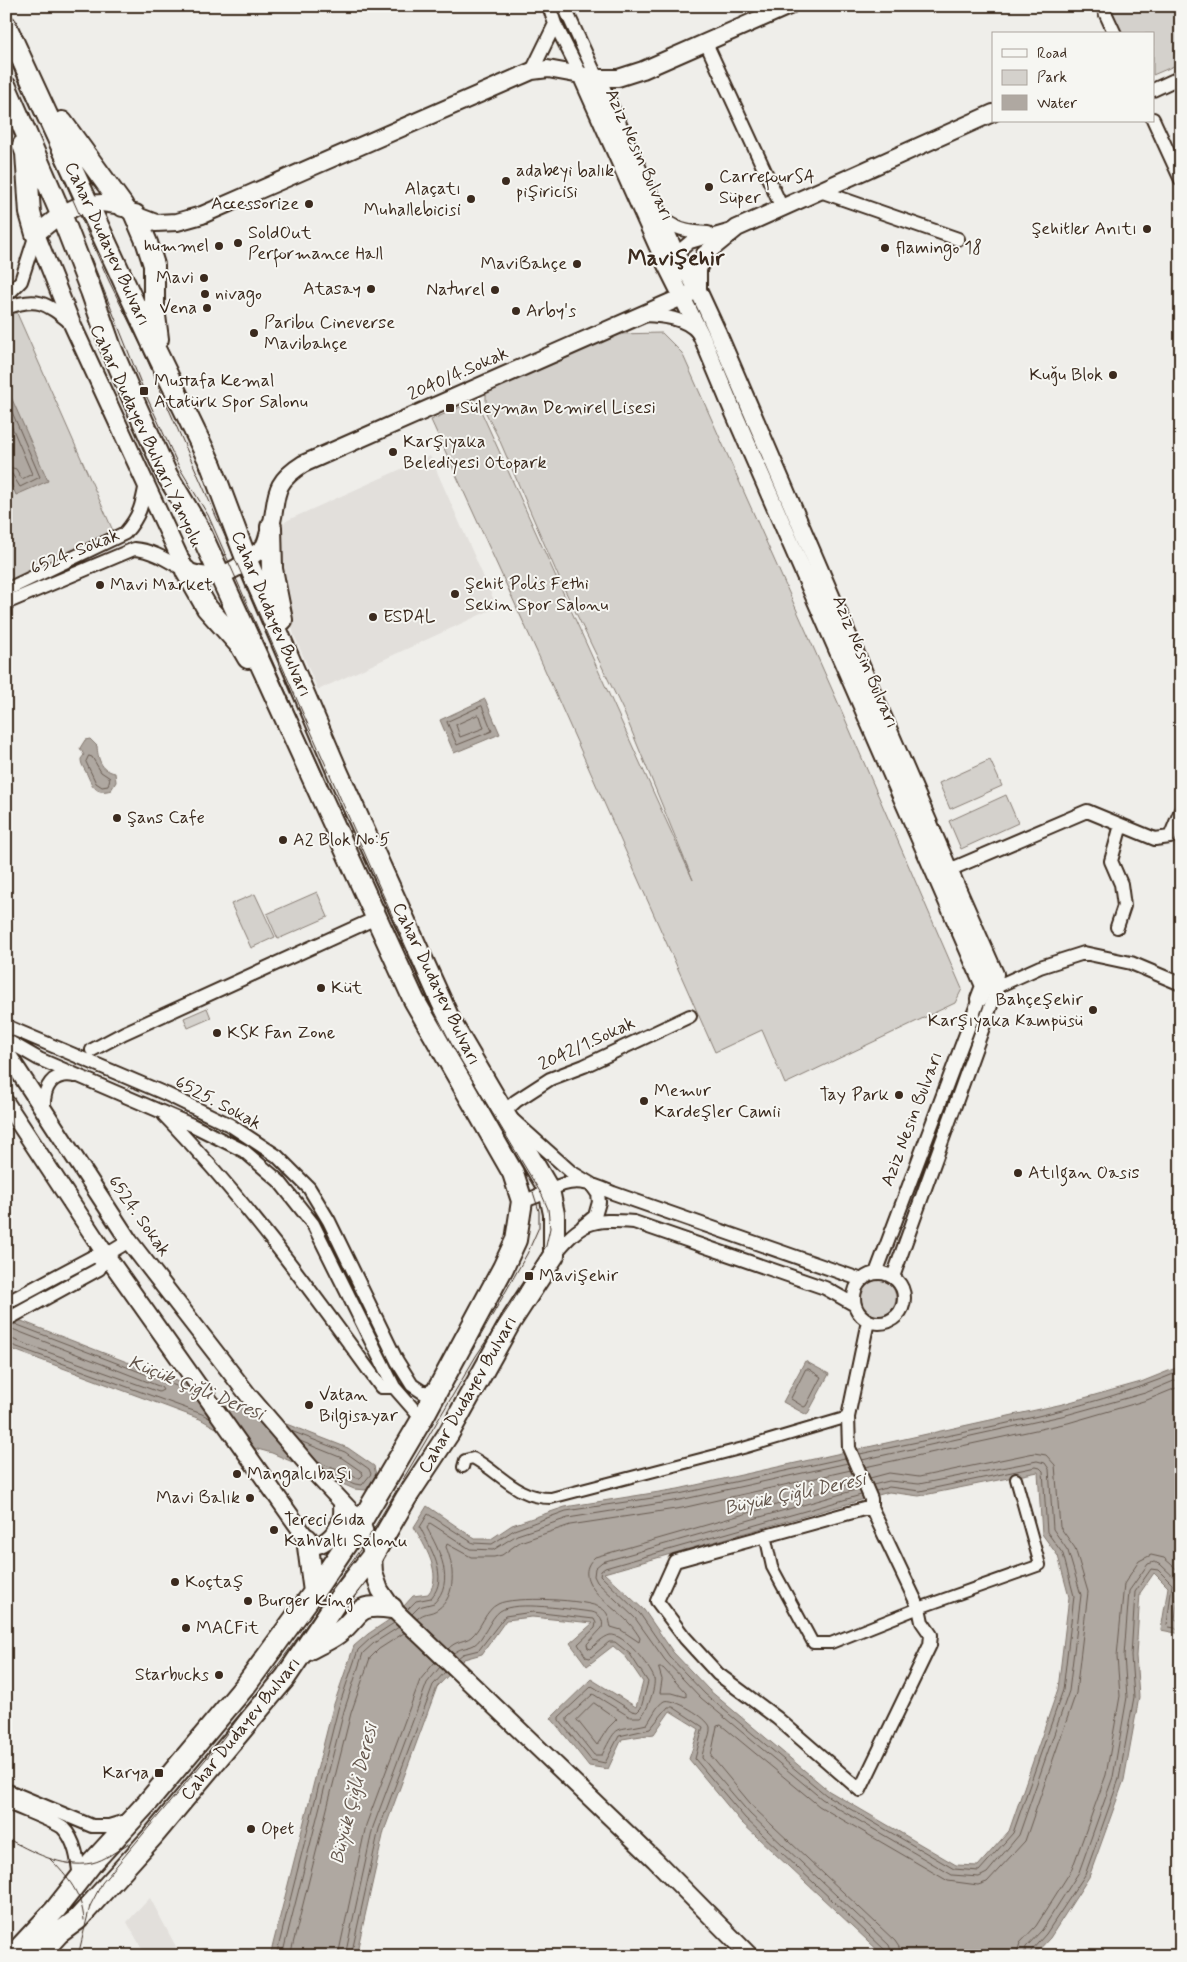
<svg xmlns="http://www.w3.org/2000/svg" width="1187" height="1962" viewBox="0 0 1187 1962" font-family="Mynerve,sans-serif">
  <rect width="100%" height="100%" fill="#efeeea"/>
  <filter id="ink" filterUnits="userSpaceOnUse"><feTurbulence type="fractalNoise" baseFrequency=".02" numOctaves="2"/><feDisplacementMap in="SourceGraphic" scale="10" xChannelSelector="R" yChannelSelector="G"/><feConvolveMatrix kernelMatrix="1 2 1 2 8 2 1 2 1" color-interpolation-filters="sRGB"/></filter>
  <g filter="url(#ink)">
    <path fill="#e2dfdb" d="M430 456 497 607 318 690 294 635 280 567 281 525 288 520Z
      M150 1898 181 1956H146L127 1922Z"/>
    <path fill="#d4d1cc" stroke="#887e75" d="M1110 6H1181V63L1153 75V34H1122Z
      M16 311 114 533 6 582V316Z
      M662 333 682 353 839 705 962 989 955 1003 785 1084 762 1030 715 1052 537 652 431 420 476 400 693 880 623 710 559 578 499 439 486 413V392L617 334Z
      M990 760 1002 786 950 809 939 783Z
      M1006 795 1018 823 961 849 949 821Z
      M317 892 328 917 278 939 267 914Z
      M255 894 275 937 251 948 231 904Z
      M207 1008 211 1018 188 1028 184 1018Z
      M860 1298a18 18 0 1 1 36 0a18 18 0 1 1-36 0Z"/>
    <path fill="#afa8a1" stroke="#81766d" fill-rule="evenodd" d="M8 390 48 481 16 495 6 472V391Z
      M485 699 500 734 454 753 440 720Z
      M90 739 97 746C98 758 100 770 115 773L116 782 111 790C96 795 92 786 87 774 84 768 81 765 81 759L84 755 80 748 85 740Z
      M6 1315 348 1448 374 1466 376 1475 366 1490 354 1489 272 1453 250 1447 200 1419 6 1347Z
      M805 1361 829 1374 807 1415 783 1402Z
      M1181 1366V1634L1161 1630 1168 1587 1154 1573 1140 1593 1136 1656 1139 1697 1124 1780 1089 1877 1050 1938 1033 1956H884L741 1822 689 1759 699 1729 670 1711 654 1734 622 1739 608 1769 589 1766 551 1718 591 1679 636 1707 643 1682 626 1657 613 1646 587 1666 570 1643 593 1623 532 1617 506 1620 482 1654 464 1659 437 1687 384 1831 356 1956H270L333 1707 354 1646 368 1634 395 1616 413 1596 428 1594C444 1575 424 1545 414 1527L427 1506 475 1539H491L512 1525 565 1507 678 1489 1063 1404 1141 1382ZM1038 1472 1042 1534 1058 1556 1069 1597 1058 1689 1009 1831 978 1866 956 1865 829 1791 709 1690 673 1652 644 1610 604 1573 889 1492 919 1496Z"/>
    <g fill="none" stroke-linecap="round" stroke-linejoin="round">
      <path stroke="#695c52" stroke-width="1" d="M6 398 40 477 20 487 12 474 6 472
        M6 413 32 474 22 479 16 469 6 466
        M482 706 492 731 457 745 447 722Z
        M478 715 480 716 484 728 460 737 456 725Z
        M89 756 92 757 101 772 110 778 108 786 102 787 96 783 86 762Z
        M15 1324 192 1392
        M6 1337 159 1392 163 1390 161 1387 7 1327
        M6 1343 202 1414 211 1419
        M806 1369H809L821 1377 806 1406 804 1407 791 1399Z
        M291 1431 345 1452 369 1469 371 1474 362 1485 355 1484 327 1473
        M300 1441 342 1458 362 1472 363 1475 360 1478H357L318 1462
        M860 1454C966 1431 1081 1413 1181 1371
        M862 1460 1066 1415 1145 1393 1181 1378
        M865 1467 1068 1423 1147 1400 1181 1386
        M870 1478 889 1473 919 1477 1034 1453 1046 1455 1055 1465 1060 1527 1075 1548 1088 1592 1076 1693 1025 1841 987 1882 978 1885 948 1881 819 1806 721 1725 717 1726 711 1756 755 1809 895 1941 899 1947 900 1956
        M859 1489 602 1562 595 1568 594 1576 597 1582 635 1618 665 1660 701 1698 822 1799 952 1875 979 1877 987 1873 1019 1835 1069 1691 1081 1595 1068 1551 1053 1529 1049 1469 1045 1463 1037 1461 919 1484 889 1481 873 1485
        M861 1495 605 1568 601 1571 600 1575 640 1614 669 1656 705 1694 826 1795 954 1869 979 1871 1013 1833 1063 1690 1074 1596 1063 1554 1047 1532 1043 1471 1040 1468 1036 1467 920 1491 889 1487 876 1491
        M407 1610 416 1601 431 1598C450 1577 430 1548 420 1527L428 1514 473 1543 492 1544 514 1530 566 1511 679 1494 845 1458
        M412 1614 419 1607 434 1603C456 1581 439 1550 427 1528L430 1523 470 1549 493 1550 517 1535 568 1518 680 1500 848 1463
        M417 1619C425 1611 430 1615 438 1609 457 1596 454 1565 446 1547L447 1544 471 1557H494L502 1555 520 1542 570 1525 682 1508 851 1470
        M448 1649C456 1640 465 1642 471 1637 482 1628 485 1610 498 1604 512 1596 588 1599 601 1608 609 1612 609 1620 611 1627L621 1630 639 1642 640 1638C637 1633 633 1627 629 1623 615 1607 568 1581 595 1557L856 1482
        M453 1654C460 1647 466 1649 474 1645 484 1639 490 1618 500 1611 516 1600 572 1610 592 1612 600 1614 604 1620 602 1628L587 1644 588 1648 591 1649C596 1644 603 1637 610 1635 624 1633 650 1667 654 1678 656 1687 647 1713 640 1717H630L593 1694 567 1718V1721L594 1755H602C619 1722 613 1732 647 1724 652 1717 657 1705 664 1701 673 1697 708 1718 710 1727 711 1737 702 1748 702 1758L750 1814 889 1945 893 1956
        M458 1658 463 1654 479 1650 505 1616 533 1612 594 1619 596 1623 595 1628 578 1644 586 1657 590 1658 609 1642H615L630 1654 648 1682 641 1708 637 1712 632 1711 592 1686 559 1717V1720L591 1760 605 1763 619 1736 650 1729 668 1707H673L703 1727 695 1759 745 1818 885 1950 887 1956
        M659 1668H663L686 1693V1697L672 1693H660L662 1680Z
        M594 1703 617 1719 608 1728 597 1745 577 1720Z
        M276 1956 338 1709 358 1650 371 1638 394 1623
        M282 1956 344 1711 363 1653 374 1643 399 1627
        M290 1956 351 1713 370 1658 379 1649 404 1633
        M338 1956 366 1825 420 1680 435 1662
        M345 1956 373 1827 427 1683 440 1667
        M351 1956 379 1829 433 1685 445 1672
        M1016 1956 1020 1943 1036 1926 1072 1869 1106 1775 1120 1696 1117 1656 1124 1584 1139 1561 1151 1555 1164 1558 1181 1573
        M1024 1956 1026 1947 1042 1930 1079 1872 1113 1777 1127 1697 1124 1656 1129 1591 1148 1564 1154 1562 1160 1564 1178 1581 1179 1588 1175 1619 1181 1622
        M1030 1956 1031 1951 1046 1934 1085 1875 1119 1779 1134 1697 1131 1656 1135 1592 1151 1569 1158 1570 1172 1584 1167 1625 1169 1627 1181 1629"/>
      <g stroke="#3b2a1e" stroke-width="14">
        <path id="pedestrian" d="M463 1467 465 1460 473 1458C501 1473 516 1498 551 1498L743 1448 848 1417
          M765 1535 772 1567 813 1643H831L919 1608 1040 1565 1016 1479"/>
      </g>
      <g stroke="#3b2a1e" stroke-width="16">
        <path id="minor" d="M549 6 555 24 581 75
          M564 6 597 78
          M1102 6 1115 34
          M706 43 782 208
          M532 71 555 24
          M1153 90 1181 77
          M1153 119 1181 180
          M820 191 958 239
          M659 215C673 229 688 232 708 233
          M670 259 690 242 735 229
          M6 296 21 281 36 234
          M6 308C38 296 46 303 71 323
          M643 315C662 316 685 317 698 333
          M6 590 125 533C140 516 142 505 146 483
          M6 603 134 549C153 550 170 562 186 571
          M949 870 1087 811 1155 839 1170 837 1181 810
          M1117 927 1124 906 1121 884 1111 861 1121 825
          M997 980 998 986 1040 967 1084 953 1131 963 1181 984
          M6 1026 166 1094 230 1125 277 1156 309 1188 329 1221 397 1361 412 1385 424 1393 438 1389
          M6 1040 39 1059 192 1125 244 1151 279 1181 313 1224 394 1387 422 1419
          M92 1050 124 1033 376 918
          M44 1109C43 1087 52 1072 75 1076
          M164 1115C245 1199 313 1293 381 1387H394
          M522 1201C533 1199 540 1195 550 1190 574 1176 590 1183 613 1193L862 1280
          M583 1226 595 1216 599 1202 598 1194 591 1184 571 1172 504 1112 516 1101 550 1079 584 1066 690 1016
          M554 1255C582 1221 591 1219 634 1222L825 1288 855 1305
          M854 1298a25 25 0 1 1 50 0a25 25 0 1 1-50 0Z
          M876 1273 979 999
          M893 1277 998 986H984
          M6 1303 92 1257 106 1255 129 1241
          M6 1320 99 1269 106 1255
          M868 1321 848 1417 849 1448 871 1499V1507L919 1608 922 1622 931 1635 930 1645 860 1790 777 1718 718 1674 685 1638 657 1601 675 1561 871 1507
          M6 1790 92 1826H109L129 1820
          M6 1802C18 1808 56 1822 63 1828 76 1841 78 1862 80 1879"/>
      </g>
      <g stroke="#3b2a1e" stroke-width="20">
        <path id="tertiary" d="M581 75 665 263 702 337 730 404 984 986 979 999
          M597 78 676 254 698 290 717 331 949 870 995 974
          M698 290 303 464C266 487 281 502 268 535 267 539 266 543 264 546 261 550 256 553 252 556 231 575 214 581 186 571L72 324 36 234 61 214 76 207 89 204 102 203 123 206 135 215 156 223 177 222 202 215 532 71 548 69 597 78H618L643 70 789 6
          M698 290V269L705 254 737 228 993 113
          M6 1052 129 1241 249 1396 315 1473 361 1522 373 1555 374 1573 380 1590 393 1609 655 1860 750 1956
          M6 1103 106 1255 307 1539 314 1546C326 1544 338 1532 341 1519 343 1514 342 1508 342 1503"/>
      </g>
      <g stroke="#3b2a1e" stroke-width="24">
        <path id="primary" d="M6 26 155 349 211 465 247 561 338 773 451 1023 549 1190 554 1214V1255L511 1321 449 1433 406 1498 373 1555 335 1604 285 1678 152 1837 78 1919 59 1933 38 1956
          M6 87 61 214 91 291 111 348 136 406 167 475 198 527 414 1000 513 1173 522 1201 516 1240 503 1268 422 1419 361 1522 314 1592 246 1685 148 1802 92 1863 55 1910 12 1956
          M62 122 123 206
          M23 145 26 153 30 213 36 234
          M135 215 147 243 154 265V308L158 339
          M271 527 272 569 282 620
          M186 571 207 608 241 646 248 658
          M307 1539 314 1592
          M306 1651C316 1645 329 1640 338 1633 363 1614 353 1603 392 1608"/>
      </g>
      <use href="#pedestrian" stroke="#f6f6f2" stroke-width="10"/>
      <use href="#minor" stroke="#f6f6f2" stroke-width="12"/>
      <use href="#tertiary" stroke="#f6f6f2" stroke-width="16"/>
      <use href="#primary" stroke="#f6f6f2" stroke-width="20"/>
      <path stroke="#3b2a1e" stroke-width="1" d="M6 49 109 281 141 346 432 1006 455 1051 542 1195 548 1209 550 1228 546 1246 513 1301 476 1356 367 1540 276 1668 221 1741 102 1883 90 1906 78 1956
        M91 258 144 391 179 467 208 515 327 785
        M472 1351 527 1254 539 1227V1211L533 1192
        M6 1838C31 1851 62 1869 92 1863 105 1860 118 1850 129 1843
        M50 1859C68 1877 82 1894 84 1920"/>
    </g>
  </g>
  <g fill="#3b2a1e" stroke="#f6f6f2" stroke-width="2">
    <circle cx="506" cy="181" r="5"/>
    <circle cx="709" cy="187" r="5"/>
    <circle cx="471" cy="199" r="5"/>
    <circle cx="309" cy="204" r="5"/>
    <circle cx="1147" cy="229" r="5"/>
    <circle cx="238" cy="243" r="5"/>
    <circle cx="219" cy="246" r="5"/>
    <circle cx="885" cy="248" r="5"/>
    <circle cx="577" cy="264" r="5"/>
    <circle cx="204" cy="278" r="5"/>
    <circle cx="371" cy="289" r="5"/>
    <circle cx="495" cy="290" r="5"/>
    <circle cx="205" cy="294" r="5"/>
    <circle cx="207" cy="308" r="5"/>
    <circle cx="516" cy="311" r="5"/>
    <circle cx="254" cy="333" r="5"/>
    <circle cx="1113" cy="375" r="5"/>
    <rect x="139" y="386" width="10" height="10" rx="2.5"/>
    <rect x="445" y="403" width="10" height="10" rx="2.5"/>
    <circle cx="393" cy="452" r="5"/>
    <circle cx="100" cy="585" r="5"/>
    <circle cx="455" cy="594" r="5"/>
    <circle cx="373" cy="617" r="5"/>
    <circle cx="117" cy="818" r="5"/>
    <circle cx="283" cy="840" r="5"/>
    <circle cx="321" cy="988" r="5"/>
    <circle cx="1093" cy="1010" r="5"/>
    <circle cx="217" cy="1033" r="5"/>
    <circle cx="899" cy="1095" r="5"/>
    <circle cx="644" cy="1101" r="5"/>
    <circle cx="1018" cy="1173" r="5"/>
    <rect x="524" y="1271" width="10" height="10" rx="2.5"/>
    <circle cx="309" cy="1405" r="5"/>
    <circle cx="237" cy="1474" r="5"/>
    <circle cx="250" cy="1498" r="5"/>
    <circle cx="274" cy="1530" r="5"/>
    <circle cx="175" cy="1582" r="5"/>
    <circle cx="248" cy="1601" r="5"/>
    <circle cx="186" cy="1628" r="5"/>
    <circle cx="219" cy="1675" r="5"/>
    <rect x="154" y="1768" width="10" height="10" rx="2.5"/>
    <circle cx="251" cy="1829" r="5"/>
  </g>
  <g text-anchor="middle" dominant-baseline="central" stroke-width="4" stroke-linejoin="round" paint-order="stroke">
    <g font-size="18" fill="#3b2a1e" stroke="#f6f6f2">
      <text transform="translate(639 155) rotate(66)">Aziz Nesin Bulvarı</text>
      <text transform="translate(107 244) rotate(65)">Cahar Dudayev Bulvarı</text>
      <text transform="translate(458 374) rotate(-24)">2040/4.Sokak</text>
      <text transform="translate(146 436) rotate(65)">Cahar Dudayev Bulvarı Yanyolu</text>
      <text transform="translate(75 552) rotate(-22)">6524. Sokak</text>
      <text transform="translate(271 614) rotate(67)">Cahar Dudayev Bulvarı</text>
      <text transform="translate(865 662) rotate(67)">Aziz Nesin Bulvarı</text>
      <text transform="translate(436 984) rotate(64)">Cahar Dudayev Bulvarı</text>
      <text transform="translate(587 1044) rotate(-25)">2042/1.Sokak</text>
      <text transform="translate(218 1103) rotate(28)">6525. Sokak</text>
      <text transform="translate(912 1119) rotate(-69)">Aziz Nesin Bulvarı</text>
      <text transform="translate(139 1216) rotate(55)">6524. Sokak</text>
      <text transform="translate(468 1395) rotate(-60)">Cahar Dudayev Bulvarı</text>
      <text transform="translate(241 1729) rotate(-51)">Cahar Dudayev Bulvarı</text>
    </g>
    <g font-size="18" fill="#3b2a1e" stroke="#f6f6f2" text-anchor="start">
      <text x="516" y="171">adabeyi balık<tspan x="516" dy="21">pişiricisi</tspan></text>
      <text x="719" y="177">CarrefourSA<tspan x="719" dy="21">Süper</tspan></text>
      <text x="461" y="189" text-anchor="end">Alaçatı<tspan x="461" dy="21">Muhallebicisi</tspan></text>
      <text x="299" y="204" text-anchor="end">Accessorize</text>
      <text x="1137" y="229" text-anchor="end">Şehitler Anıtı</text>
      <text x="248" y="233">SoldOut<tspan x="248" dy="21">Performance Hall</tspan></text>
      <text x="209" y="246" text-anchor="end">hummel</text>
      <text x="895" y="248">flamingo 18</text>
      <text x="567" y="264" text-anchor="end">MaviBahçe</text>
      <text x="194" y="278" text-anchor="end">Mavi</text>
      <text x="361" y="289" text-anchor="end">Atasay</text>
      <text x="485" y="290" text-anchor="end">Naturel</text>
      <text x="215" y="294">nivago</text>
      <text x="197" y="308" text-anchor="end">Vena</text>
      <text x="526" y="311">Arby's</text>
      <text x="264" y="323">Paribu Cineverse<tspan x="264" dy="21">Mavibahçe</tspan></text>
      <text x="1103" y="375" text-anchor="end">Kuğu Blok</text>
      <text x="154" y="381">Mustafa Kemal<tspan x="154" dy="21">Atatürk Spor Salonu</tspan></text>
      <text x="460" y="408">Süleyman Demirel Lisesi</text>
      <text x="403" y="442">Karşıyaka<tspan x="403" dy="21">Belediyesi Otopark</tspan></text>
      <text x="465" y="584">Şehit Polis Fethi<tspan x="465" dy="21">Sekin Spor Salonu</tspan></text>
      <text x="110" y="585">Mavi Market</text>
      <text x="383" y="617">ESDAL</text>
      <text x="127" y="818">Şans Cafe</text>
      <text x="293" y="840">A2 Blok No:5</text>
      <text x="331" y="988">Küt</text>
      <text x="1083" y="1000" text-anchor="end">Bahçeşehir<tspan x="1083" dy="21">Karşıyaka Kampüsü</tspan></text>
      <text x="227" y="1033">KSK Fan Zone</text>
      <text x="654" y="1091">Memur<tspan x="654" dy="21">Kardeşler Camii</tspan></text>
      <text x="889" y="1095" text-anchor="end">Tay Park</text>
      <text x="1028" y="1173">Atılgan Oasis</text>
      <text x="539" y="1276">Mavişehir</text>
      <text x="319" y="1395">Vatan<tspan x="319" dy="21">Bilgisayar</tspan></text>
      <text x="247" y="1474">Mangalcıbaşı</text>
      <text x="240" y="1498" text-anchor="end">Mavi Balık</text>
      <text x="284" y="1520">Tereci Gıda<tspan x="284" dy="21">Kahvaltı Salonu</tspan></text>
      <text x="185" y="1582">Koçtaş</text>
      <text x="258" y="1601">Burger King</text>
      <text x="196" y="1628">MACFit</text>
      <text x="209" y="1675" text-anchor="end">Starbucks</text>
      <text x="149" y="1773" text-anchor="end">Karya</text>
      <text x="261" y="1829">Opet</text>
    </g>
    <g font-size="19" font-style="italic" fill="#64564c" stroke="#f6f6f2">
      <text transform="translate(196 1388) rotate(22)">Küçük Çiğli Deresi</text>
      <text transform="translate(795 1494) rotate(-12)">Büyük Çiğli Deresi</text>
      <text transform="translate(354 1794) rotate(-76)">Büyük Çiğli Deresi</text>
    </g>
    <g font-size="22" font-weight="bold" fill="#3b2a1e" stroke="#f6f6f2">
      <text x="676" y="259">Mavişehir</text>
    </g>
  </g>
  <rect width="1187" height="1962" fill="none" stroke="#f6f6f2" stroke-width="25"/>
  <rect x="12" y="12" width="1162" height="1937" fill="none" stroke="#3b2a1e" stroke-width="2" filter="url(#ink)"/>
  <rect x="992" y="32" width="162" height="90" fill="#f6f6f2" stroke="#aba49d"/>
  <rect x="1002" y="49" width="25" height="8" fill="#f6f6f2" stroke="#aba49d"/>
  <text x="1037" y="58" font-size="15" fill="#3b2a1e">Road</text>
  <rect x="1002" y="70" width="25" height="15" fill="#d4d1cc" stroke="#aba49d"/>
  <text x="1037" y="82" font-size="15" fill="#3b2a1e">Park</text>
  <rect x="1002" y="95" width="25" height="15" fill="#afa8a1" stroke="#aba49d"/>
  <text x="1037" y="108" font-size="15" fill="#3b2a1e">Water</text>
</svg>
